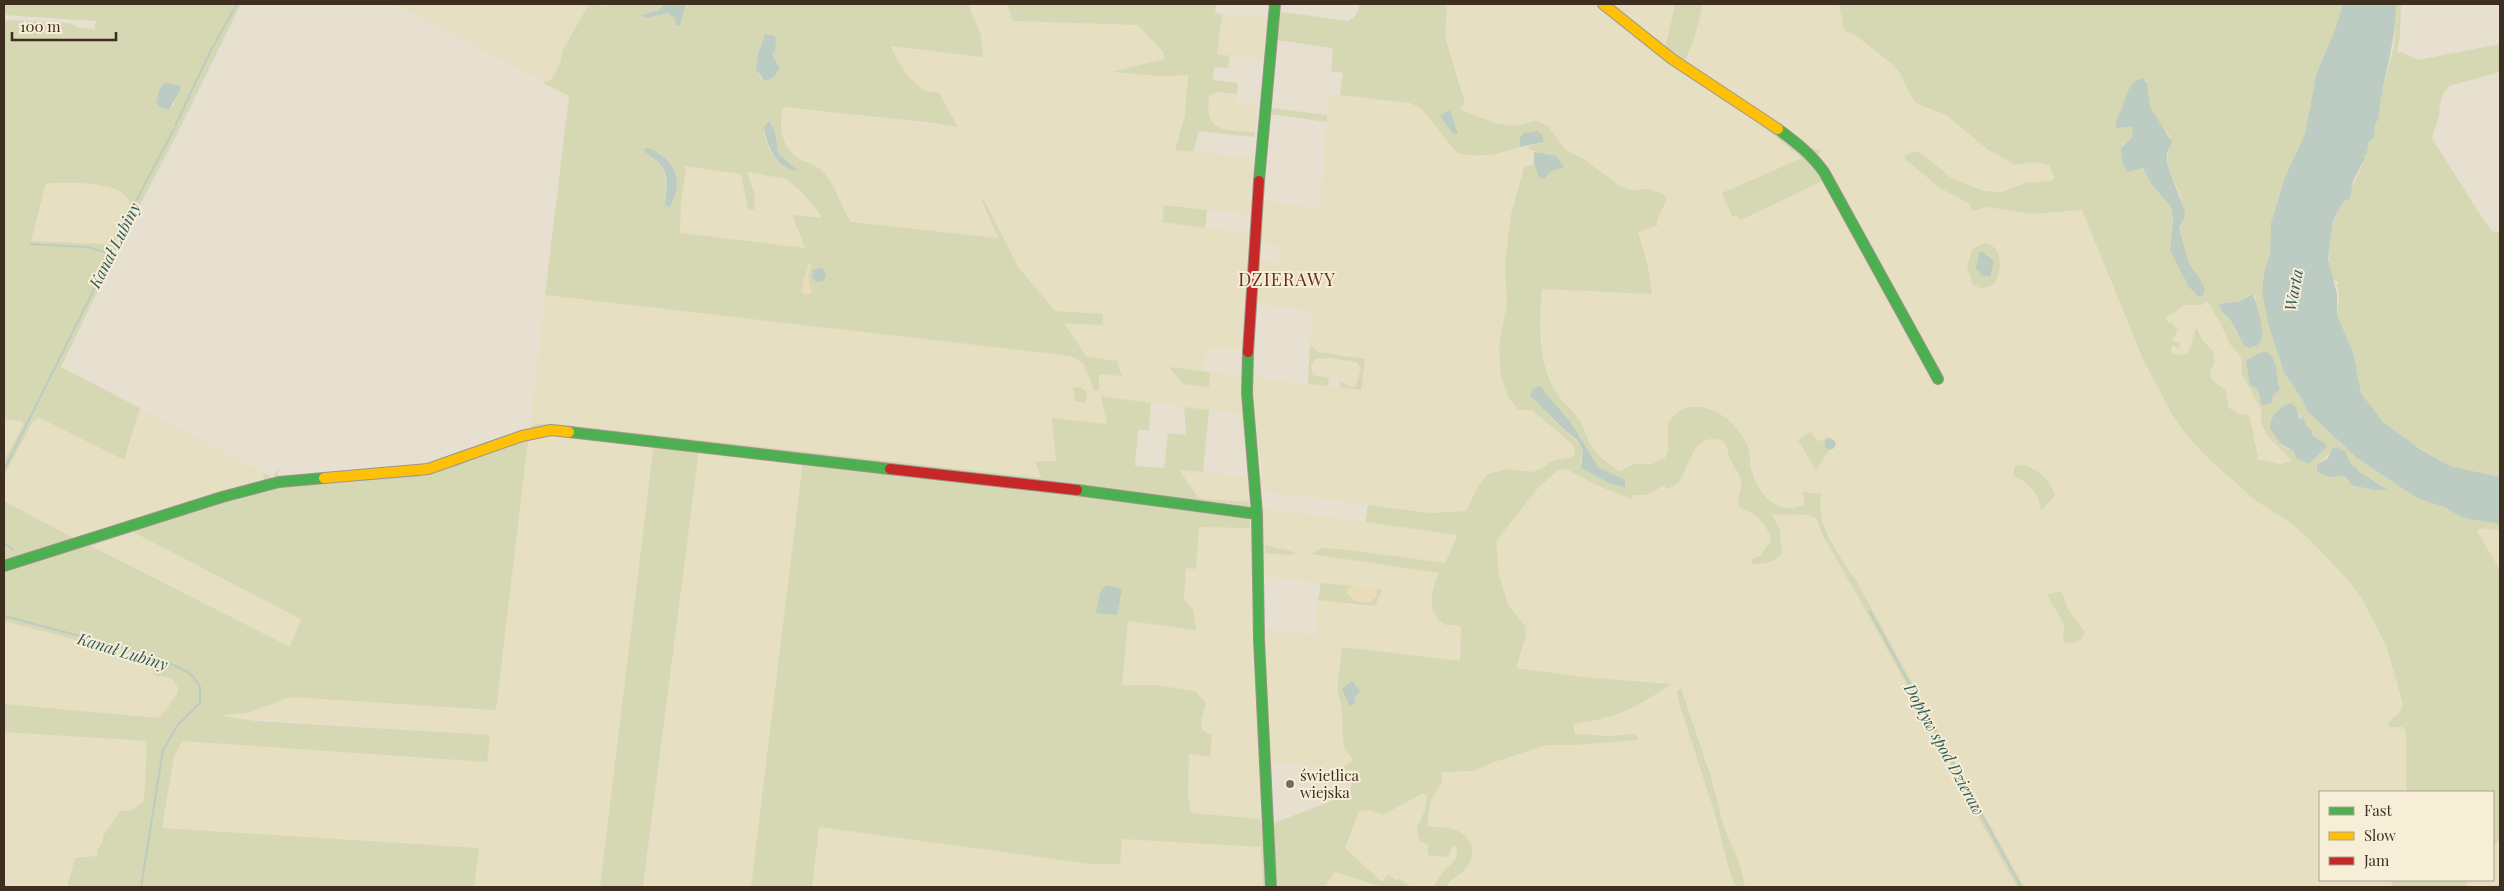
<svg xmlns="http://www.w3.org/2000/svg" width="2504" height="891" viewBox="0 0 2504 891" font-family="'Playfair Display',serif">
  <rect width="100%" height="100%" fill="#e7e0d1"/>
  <path fill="#e6dfc2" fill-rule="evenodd" d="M394 4H589L563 50 560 64 551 80 546 83Z
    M968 4H1007L1013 21 1138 25 1164 53V59L1151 63 1161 76 1188 75 1185 116 1175 150 1253 158 1251 199 1320 208 1329 94 1410 103 1422 108 1457 153 1466 156 1480 157 1524 146 1527 147 1534 152 1535 162 1524 167 1521 173 1511 215 1505 262 1507 303 1499 346 1501 376 1512 404 1518 410H1532L1537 414 1572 444 1575 451 1574 456 1559 459 1532 472 1498 470 1488 474 1468 502 1466 511 1443 513 1263 492H1248L1249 502 1203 499 1197 496 1178 470 1247 477 1262 475 1259 444 1244 442 1241 414 1101 396 1108 424 1056 461 1041 478 566 425 530 426 545 295 1071 356 1083 363 1094 390 1099 391V374L1122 376 1117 361 1088 357 1064 322 1102 325V314L1055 311 1018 267 982 201 998 238 851 222 843 203 825 173 810 162 791 153 784 137 780 114 783 107 957 127 939 93 924 91 906 74 890 46 983 57 978 27 974 21ZM1164 205 1262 216 1261 234 1162 222ZM1261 244 1282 246 1281 263 1260 260ZM1244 303 1312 311 1310 345 1318 352 1364 359 1361 390 1210 372 1208 387 1170 367 1204 371 1206 349H1241Z
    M1447 4H1675L1665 49 1684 62 1694 40 1703 4H1839L1844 30 1855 35 1891 63 1901 74 1908 91 1924 106 1946 115 1987 149 2015 165 2036 162 2049 165 2055 178 2051 181 2027 183 1994 193 1950 177 1936 166 1905 159 1940 188 1970 204 1972 211 1987 207 2032 214 2082 210 2143 359 2164 401 2188 437 2233 482 2311 541 2350 582 2363 601 2386 645 2403 704V709L2392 719 2389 727H2403L2406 731V792H2320V880H2392L2391 887H2024L1856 580 1832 542 1815 495 1803 492 1805 499 1803 505 1798 507 1778 506 1771 503 1757 486 1747 445 1734 426 1668 441V450L1665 458 1652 464 1625 467 1620 471 1597 453 1569 407 1556 393 1547 371 1543 354 1540 316 1542 289 1652 294 1647 263 1638 232 1656 222 1660 217 1663 194 1645 188 1632 190 1621 187 1576 154 1566 150 1548 126 1536 121 1514 126 1497 124 1462 110 1460 108 1465 103 1462 88 1445 37ZM1710 90 1812 148 1821 151 1816 156 1830 178 1741 220 1722 193 1802 158 1749 116ZM1984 243 2000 261V266L1998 276 1987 288 1983 289 1973 285 1967 267 1969 255 1975 247ZM1813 435 1822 441 1828 436 1834 439 1836 448 1829 450 1821 463 1812 466 1798 440ZM2033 468 2054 490 2041 510 2038 495 2033 488 2013 475 2016 469ZM2061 591 2068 609 2085 632 2065 633 2064 624 2047 595Z
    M1222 14 1280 19 1277 40 1265 39 1263 59 1217 55Z
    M1216 92 1237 94 1236 104 1258 106 1255 132 1229 131 1214 127 1211 123 1208 104 1209 97Z
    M684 166 741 174 749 210H754L755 196 747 172 787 179 798 192 810 200 822 219 792 215 805 248 680 233 681 201 686 172Z
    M46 183 106 185 122 192 128 198 130 205 113 238 106 244 31 241Z
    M2206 301 2220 322 2229 343 2241 357 2242 376 2261 409V417L2278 448 2293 461 2280 464 2256 458 2258 455 2257 443 2249 423V415L2238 414 2228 407 2226 402 2227 394 2224 388 2212 380 2210 371 2215 363 2213 351 2203 343 2199 330 2194 331 2193 345 2187 353 2178 355 2171 352 2170 347 2172 344 2180 349 2172 340 2178 330 2176 326 2168 323 2165 316 2174 313 2184 305H2202Z
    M1323 358H1340L1360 364 1361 375 1356 386 1349 387 1335 379 1313 376V362Z
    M140 408 262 472 265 477 139 518 79 541 4 501V476L36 418 40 417 124 459Z
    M4 419 23 421 24 424 4 460Z
    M541 433 654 443 600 887H474L479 848 163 828 174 757 182 741 487 762 490 735 220 717 229 714 248 713 290 697 496 709 528 440 529 437Z
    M1711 439H1719L1725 443 1732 464 1739 472 1742 483 1737 501 1739 507 1752 513 1768 528 1771 540 1761 555 1755 557 1760 565 1768 562 1782 549 1780 531 1771 514 1807 515 1816 518 1824 538 1907 684 1926 723 2017 887H1745L1740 865 1724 827 1710 774 1681 688 1677 692 1680 706 1715 814 1730 873 1736 887H1446L1466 868 1448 828H1434L1427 825 1431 800 1442 782V772L1474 771 1491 763 1547 745H1577L1636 740 1634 734 1610 736 1575 734 1573 725 1584 721 1606 718 1653 697 1664 682 1583 677 1516 668 1526 635 1508 605 1499 575 1496 541 1538 488 1558 470 1566 469 1596 485 1633 495H1646L1679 482 1694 449 1701 442Z
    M699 450 803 461 751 887H644Z
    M1249 506 1459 535 1445 563 1341 549 1322 550 1312 554 1439 573 1431 595 1434 615 1446 625H1459L1461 629 1458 654 1460 661 1342 647 1337 691 1341 703 1344 749 1354 760 1341 769 1259 761 1260 819 1190 813 1188 797 1189 754 1209 757 1212 735 1202 730 1201 721 1206 703 1201 697 1195 691 1180 688 1122 685 1128 621 1196 629 1193 609 1184 600 1186 567 1196 568 1199 527 1250 528ZM1265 546 1296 552 1297 553 1287 555 1265 553ZM1251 575 1378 589 1382 590 1375 606 1318 600 1314 635 1253 629Z
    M2479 528 2500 531V570L2477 531Z
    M133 532 301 619 290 647 90 545Z
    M5 621 138 656 148 661 155 676 170 677 177 686 178 692 166 710 158 718 4 704Z
    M4 732 147 741 144 801 130 811H120L103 835V841L97 851V856L70 873 67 887H4Z
    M1423 793 1427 796 1425 811 1417 828 1428 845V855H1441L1453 846 1457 847 1456 859 1442 873 1433 887H1412L1400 879 1396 880 1388 875 1382 882 1345 848 1359 811 1369 810 1383 815Z
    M819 827 1091 864H1120L1121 839 1261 847 1263 887H812Z
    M2500 841V887H2466L2468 880H2493V845Z
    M1334 872 1362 881 1383 887H1325Z"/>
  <path fill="#d6d7b3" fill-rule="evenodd" d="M4 4H241L174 140 131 222 61 367 140 408 124 460 38 417 32 423 4 476V460L24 424 22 421 4 419V20L70 23 79 28 94 29 96 21 4 15ZM171 83 179 85 174 104 169 110ZM46 183C66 184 125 178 130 205L113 238 106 244 31 241Z
    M589 4H600L604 6 613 4H664L659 11 640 15 646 18 668 13 675 18 677 25H680L686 4H968L981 35 983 57 890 46 906 74 924 91 939 93 958 127 933 123 784 107C778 120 781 143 793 154 802 163 817 163 825 174 837 189 841 206 851 222L998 238 982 201 984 200 1018 267 1055 311 1103 314 1102 325 1064 323 1087 357 1117 361 1122 376 1099 374V391L1094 390 1083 363 1071 356 545 295 569 96 543 83 551 80 560 64 563 50ZM762 41 776 48 772 55 780 68 775 75 761 78 756 70ZM766 123 775 132 778 153 797 170C779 171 758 140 766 123ZM660 153C675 169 680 181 672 202L665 205C666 183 669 166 647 154ZM685 166 741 174 748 209 754 210 755 196 747 172 787 179C800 192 813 201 822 218L792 215 805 248 680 233 681 201 686 172ZM811 264 808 276 810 291 804 295C801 285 805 272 811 264Z
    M1007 4H1216L1215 13 1222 14 1217 54 1230 56 1228 68 1214 67 1213 80 1238 83 1237 94 1216 92 1209 97C1204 133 1226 131 1255 132L1254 137 1199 131 1193 152 1175 150 1185 116 1188 75 1161 76 1112 72 1164 59V53L1138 25 1013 21Z
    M1360 4H1447L1445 37 1465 103 1460 108 1462 110 1497 124 1514 126 1536 121 1548 126 1566 150 1582 158 1621 187 1632 190 1649 189 1663 194 1667 199 1656 222 1658 225 1638 232 1647 263 1652 294 1542 289C1539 322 1538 362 1555 391 1562 402 1573 410 1580 421 1584 427 1586 435 1589 442 1595 453 1608 465 1620 471L1634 464H1652L1665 458 1668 450V422C1673 417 1678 411 1686 408 1711 401 1738 423 1747 445 1750 452 1750 461 1751 468 1757 493 1776 516 1803 505L1805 499 1802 492 1822 494C1813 522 1841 558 1856 580L2024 887H2017C1952 771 1891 652 1824 538L1816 518 1807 515 1772 514 1780 531 1782 554C1774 562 1763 565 1752 564L1751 560 1761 555 1771 540C1767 523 1756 514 1739 507 1736 498 1743 491 1741 481 1740 473 1735 469 1731 461 1728 456 1728 447 1725 443 1722 440 1718 439 1714 439 1691 438 1690 467 1679 481 1676 485 1672 487 1666 489L1664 486 1646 495H1633L1632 499 1596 485 1566 469 1558 470 1538 488 1496 541 1499 575 1508 605 1525 626 1526 635 1516 668 1583 677 1671 684C1651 698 1628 712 1604 718 1593 721 1584 721 1573 725L1575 734 1610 736 1634 734 1638 737 1636 740 1577 745H1547L1491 763 1474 771 1442 772V782L1431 800 1427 825C1435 829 1442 826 1450 828 1470 834 1480 851 1465 869 1459 876 1450 879 1446 887H1433L1442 873 1456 859 1457 847 1452 846 1448 857 1428 855V845L1420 841 1417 828 1425 810 1427 796 1423 793 1383 815 1369 810 1359 811 1345 848 1382 882 1388 875 1396 880 1400 879 1412 887H1383L1334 872 1325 887H1263L1261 847 1122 839 1120 864H1091L819 827 812 887H751L803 461 699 450 643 887H600L654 443 534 429 531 427 536 424 566 425 1041 478 1035 461H1056L1052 418 1107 424 1101 396 1151 403 1149 430H1138L1135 466 1164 468 1168 433 1186 435 1184 407 1209 410 1203 472 1179 470 1197 496 1203 499 1249 502 1250 528 1199 527 1196 569 1186 568 1184 600 1193 609 1196 630 1128 621 1122 685H1155L1195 691 1206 703 1201 721 1202 730 1212 735 1210 757 1189 754 1188 797 1191 813 1260 819 1261 823H1274L1349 794 1355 771 1341 769 1354 760 1344 749 1341 703 1337 691 1342 647 1460 661 1461 629 1459 625H1446C1424 613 1432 591 1439 573L1311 554 1322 548 1341 549 1445 563 1458 535 1365 522 1368 505 1431 513 1466 511 1478 486 1488 474 1507 469 1532 472 1546 466 1549 462 1574 456 1575 451 1572 444 1532 410H1518L1509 398 1501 376 1499 346 1507 303 1505 262 1511 215 1524 167 1534 164 1539 177 1557 169 1556 156 1540 154 1527 147 1543 142 1520 138V147C1499 154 1478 159 1457 153L1421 108 1410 103 1340 95 1343 73 1331 71 1333 48 1277 40 1281 12 1349 21 1356 15ZM1441 115 1453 117V134ZM1544 391 1572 424 1598 467 1615 475 1609 483 1580 462 1583 450C1573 433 1557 427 1549 415 1546 408 1545 398 1544 391Z
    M1675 4H1703L1694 40 1684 62 1665 49Z
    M1839 4H2343L2335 30 2316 75 2305 134 2285 177 2271 223 2270 253 2264 272 2262 292 2269 327 2284 372 2302 399 2307 411 2357 458 2417 498 2444 507 2463 518 2500 524V531L2479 528 2477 531 2500 570V841L2493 845V792H2406V731L2403 727H2389L2388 722 2400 712 2403 704 2386 645 2363 601 2350 582 2311 541 2289 522 2255 500 2211 461 2188 437 2171 413 2143 359 2082 210 2032 214 1987 207 1972 211 1970 204 1940 188 1905 159 1906 155 1916 151 1924 155 1950 177 1984 191 2002 192 2026 183 2051 181 2055 178 2049 165 2036 162 2015 165 1987 149 1946 115 1916 103 1908 91 1901 74 1891 63 1855 35 1844 30ZM2146 80 2150 107 2159 124 2170 136 2167 164 2182 199 2183 222 2179 228 2189 264 2197 274 2205 290 2195 294 2187 283 2170 247 2173 219 2171 207 2152 185 2143 168 2127 172 2123 145 2132 137 2133 130 2132 127 2117 128C2118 119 2121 113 2124 105 2128 90 2130 84 2146 80ZM2250 294 2255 297 2263 336 2258 345 2237 334 2231 321 2222 314 2219 304 2241 301ZM2207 301 2220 322 2229 343 2241 357 2242 375 2261 409V421L2266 434 2292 461 2280 464 2256 459 2258 456 2249 415 2238 414 2228 407 2226 390 2212 380 2210 371 2215 363 2213 351 2202 340 2197 328C2192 333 2194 345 2187 353L2178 355 2171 352 2172 345 2180 349 2179 343 2172 340 2178 330 2172 323H2168L2166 316 2174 313 2184 305H2202ZM2265 351 2274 361 2280 389 2273 396 2259 399 2257 389 2250 385 2249 357ZM2291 403 2312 435 2322 441 2324 450 2309 464 2296 458 2294 451C2277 448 2274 432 2272 418L2278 409ZM2336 447 2348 455 2351 464 2357 468 2358 471 2383 486V491L2353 486 2343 476H2329L2317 472 2316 469C2319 464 2332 450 2336 447Z
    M2396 4H2401L2400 37 2397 53 2401 52 2418 60 2500 44V72L2449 86 2444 92 2440 104 2439 116 2432 138 2481 216 2492 231 2500 233V477L2450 466 2410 442 2383 422 2361 393 2353 352 2337 315 2339 296 2337 284 2340 283 2333 280C2317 223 2347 206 2365 158L2363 156 2367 153 2394 45Z
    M1710 90 1812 148 1822 151 1816 156 1831 177 1741 220 1737 216H1732L1722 193 1802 158 1749 116Z
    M1271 108 1327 115V122L1270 114Z
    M1164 205 1207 210 1205 228 1162 222Z
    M1984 243C2003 245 2003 271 1994 284L1982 289 1973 285 1967 267 1972 249ZM1984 252 1991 257 1988 278 1977 272Z
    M1310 345 1318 352 1365 359 1361 390 1340 387V381L1349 387 1356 386 1361 368 1356 362 1331 358 1315 359 1311 366 1313 375 1329 378 1328 386 1308 384Z
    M1169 367 1210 372 1209 387 1183 384Z
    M1080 387 1087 392 1085 403 1075 401 1073 388Z
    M1811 432 1817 440 1822 441 1828 436 1830 438 1824 443 1829 450 1817 469 1813 466 1798 440Z
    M524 437 525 443 528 440 496 710 290 697 248 713 229 714 221 716 256 721 490 735 487 762 182 741 174 757 163 822V828L479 848 474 887H67L75 858 97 856V851L103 841V836L120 811H130L144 801 147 741 4 732V704L158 718 166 710 178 692 177 686 170 677 155 676 148 661 138 656 4 621V501L79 541 268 486 411 474ZM133 532 301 619 290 647 91 546Z
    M2025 465C2038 470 2051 482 2055 495L2041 511C2039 491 2029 484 2013 475L2015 466Z
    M279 467 277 479 128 522 263 480 265 477 262 472 273 478Z
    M1265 546V545L1298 553 1287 555 1265 553Z
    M1321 583 1353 586 1347 593 1355 601 1375 598 1378 589 1382 590 1375 606 1318 600Z
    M2061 591 2068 609 2085 632 2082 639 2073 643 2063 642 2064 624 2047 595Z
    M1681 688 1710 774 1724 827 1740 865 1745 887H1736L1730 873 1715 814 1680 706 1677 691Z
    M2392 880H2468L2466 887H2391Z"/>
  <path fill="#eadcb9" d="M809 262 811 264 808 276 812 293 806 295 801 291Z
    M1353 586 1378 589 1372 602C1360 605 1351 600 1346 589Z"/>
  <path fill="#bcccc2" d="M664 4H686L680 25H676L675 18 668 13 646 18 640 15 658 11Z
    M2343 4H2396C2396 45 2382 80 2378 120L2375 123 2374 137 2369 142 2367 153 2363 156 2365 158 2353 181 2350 198 2343 202 2333 221 2328 259 2337 294V315L2353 352 2361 393 2383 422 2420 449 2450 466 2500 477V524L2463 518 2444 507 2417 498 2357 458 2307 411 2302 399 2284 372 2269 327 2262 292 2264 272 2270 253 2271 223 2285 177 2305 134 2316 75 2335 30Z
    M765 34 775 36 776 48 772 55 780 68 774 77 765 81 756 70 758 54Z
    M2143 78 2147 84 2150 107 2172 142 2167 153V164L2185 211 2184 219 2179 228 2189 264 2197 274 2205 289 2203 295 2199 297 2189 287 2170 250 2173 219 2171 207 2152 185 2143 168 2127 172 2122 161 2121 148 2132 137 2133 130 2132 127 2117 128C2113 119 2121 114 2123 106 2127 94 2129 81 2143 78Z
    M165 83 179 85 181 88 169 110 160 107 156 103 160 88Z
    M1450 110 1458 134H1453L1440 116Z
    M769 121 775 132 778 153 798 171C777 169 766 146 764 127Z
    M1537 131 1542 135 1544 142 1520 147V138L1524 133Z
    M644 148C660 149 678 167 677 184 677 192 673 200 670 207L665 205C666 190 670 174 658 162 653 156 646 156 644 148Z
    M1534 152 1556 156 1564 167 1550 172 1544 179 1539 177 1534 164Z
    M1979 252H1984L1994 261 1990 277 1982 276 1976 269Z
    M812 275a7 7 0 1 1 14 0a7 7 0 1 1-14 0Z
    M2252 294C2258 303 2261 324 2263 336L2258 345 2249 348 2244 345C2243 343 2232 322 2230 320 2225 314 2221 314 2219 304L2241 301Z
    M2265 351C2279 357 2276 378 2280 389L2273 396 2271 403 2262 405 2257 389 2250 385 2246 361 2252 356Z
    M1540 386 1572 424 1598 467 1625 480V487L1609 483 1581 468 1583 450 1577 440 1558 424 1530 395 1533 389Z
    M2291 403 2296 407 2299 419 2303 418 2307 427 2312 430V435L2326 444V448L2309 464 2296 458 2294 452 2280 443 2270 428C2271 414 2279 407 2291 403Z
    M1824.5 444a5.5 5.5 0 1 1 11 0a5.5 5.5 0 1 1-11 0Z
    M2336 447 2346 452 2351 464 2357 468 2358 471 2388 490H2376L2353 486 2344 476 2329 477 2317 472V465L2328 458 2332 448Z
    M1106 585 1122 589 1117 615 1096 613 1100 592Z
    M1352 681 1360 691 1355 698V703L1350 707 1342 689Z"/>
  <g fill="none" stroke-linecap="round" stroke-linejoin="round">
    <path stroke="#bcccc2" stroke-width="2" d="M175 126 211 50 237 4
      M30 244 87 247 109 253
      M454 466 471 459
      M4 470 105 267 111 248 174 129
      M343 481 419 476
      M4 543 14 550
      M1870 612 2021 887
      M4 616 106 643 164 661 188 672 195 679 200 687V703L177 726 163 750 141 887"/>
    <g stroke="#9c958a" stroke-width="12">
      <path id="fast" d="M1778 129C1796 142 1811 154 1824 172L1938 379
        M1259 181 1275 4
        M1248 352 1247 393 1257 514 1259 640 1271 887
        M569 432 890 469
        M1077 490 1257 514
        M4 566 222 497 279 482 324 478"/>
    </g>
    <g stroke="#9c958a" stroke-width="12">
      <path id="slow" d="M1603 4 1672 59 1778 129
        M324 478 428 469 522 436 551 430 569 432"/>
    </g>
    <g stroke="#9c958a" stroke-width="12">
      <path id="jam" d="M1248 352 1259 181
        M890 469 1077 490"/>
    </g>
    <use href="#fast" stroke="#4caf50" stroke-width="10"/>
    <use href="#slow" stroke="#ffc107" stroke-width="10"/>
    <use href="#jam" stroke="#c62828" stroke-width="10"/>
  </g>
  <circle fill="#786c5e" stroke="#f7eed8" stroke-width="2" cx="1290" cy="784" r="5"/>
  <g text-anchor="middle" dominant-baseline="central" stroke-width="4" stroke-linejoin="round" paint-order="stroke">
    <g font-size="15" fill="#3d2e20" stroke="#f7eed8" text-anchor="start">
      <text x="1300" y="775">świetlica<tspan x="1300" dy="17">wiejska</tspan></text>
    </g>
    <g font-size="16" font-style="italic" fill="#2f5d5a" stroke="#f7eed8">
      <text transform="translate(114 245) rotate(-63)">Kanał Lubiny</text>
      <text transform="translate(2293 290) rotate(-80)">Warta</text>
      <text transform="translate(123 651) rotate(17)">Kanał Lubiny</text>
      <text transform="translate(1945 749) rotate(61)">Dopływ spod Dzieraw</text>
    </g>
    <g font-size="18" letter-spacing="1" fill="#6b2e1e" stroke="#f7eed8">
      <text x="1287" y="279">DZIERAWY</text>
    </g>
  </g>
  <rect width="2504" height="891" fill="none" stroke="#3d2e20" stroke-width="10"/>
  <rect x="2319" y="791" width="175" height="90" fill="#f7eed8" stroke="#ada18e"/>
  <rect x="2329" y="807" width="25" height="8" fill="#4caf50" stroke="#ada18e"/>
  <text x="2364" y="816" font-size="15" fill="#3d2e20">Fast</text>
  <rect x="2329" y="832" width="25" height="8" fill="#ffc107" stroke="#ada18e"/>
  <text x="2364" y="841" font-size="15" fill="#3d2e20">Slow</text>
  <rect x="2329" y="857" width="25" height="8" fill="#c62828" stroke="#ada18e"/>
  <text x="2364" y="866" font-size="15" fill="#3d2e20">Jam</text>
  <path d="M12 32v8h104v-8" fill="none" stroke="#3d2e20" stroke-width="2.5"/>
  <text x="20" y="32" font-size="15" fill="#3d2e20" stroke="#f7eed8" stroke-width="4" paint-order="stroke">100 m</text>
</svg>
